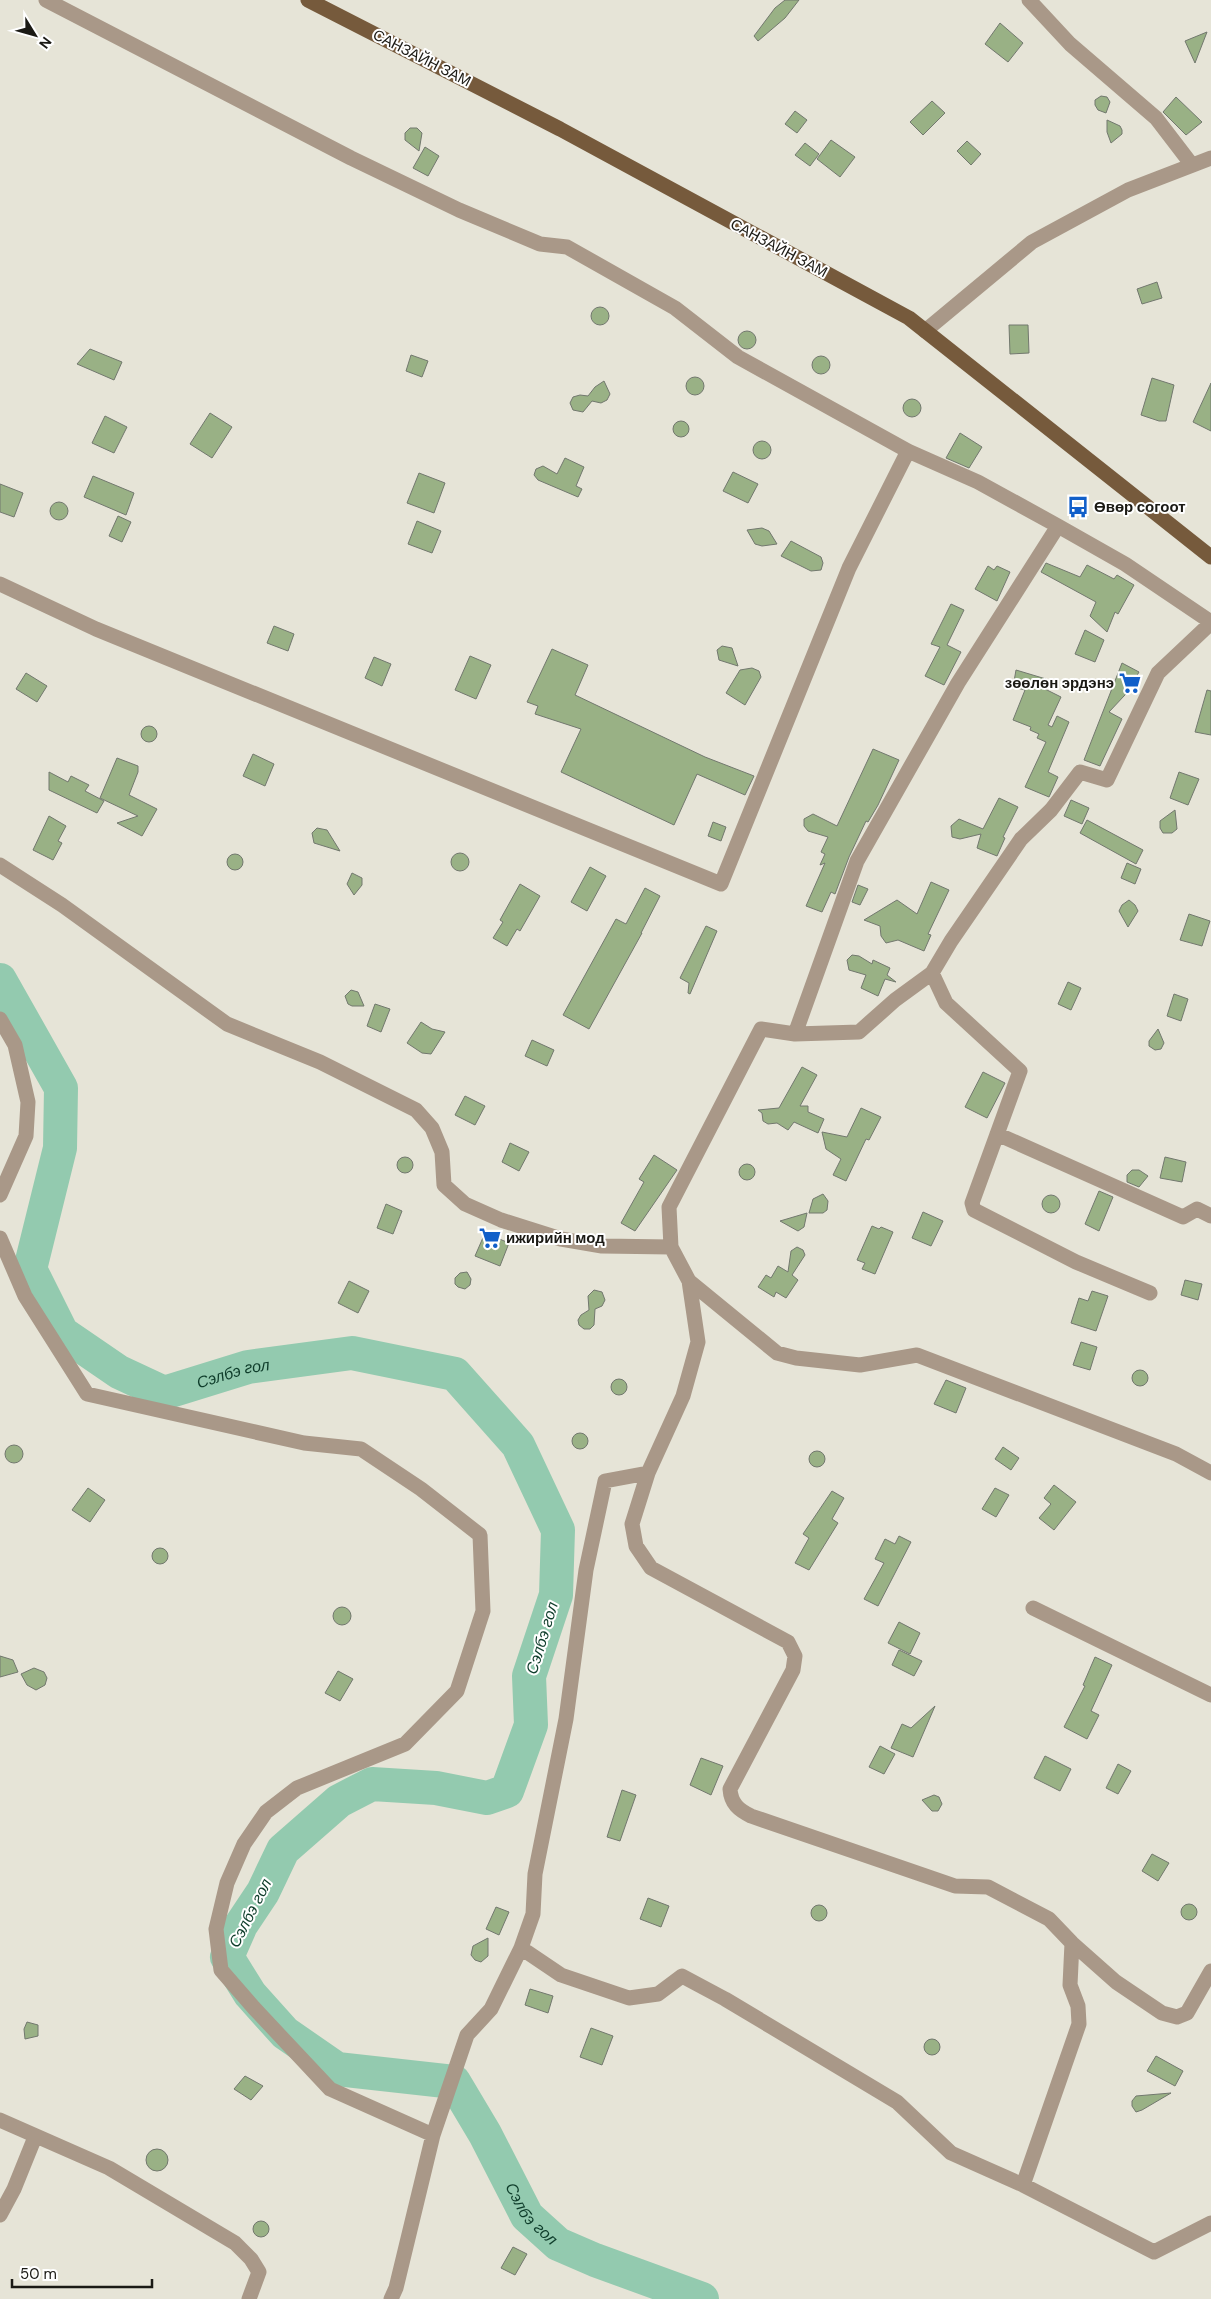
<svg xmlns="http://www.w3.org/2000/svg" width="1211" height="2299" viewBox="0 0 1211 2299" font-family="'DM Sans',sans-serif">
  <rect width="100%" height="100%" fill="#e6e4d7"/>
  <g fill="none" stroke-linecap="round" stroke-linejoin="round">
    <path stroke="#93caaf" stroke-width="34" id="s1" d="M0 980 61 1088 60 1148 30 1269 62 1333 119 1372 164 1393 248 1367 352 1353 455 1374 518 1445 558 1530 556 1595 529 1676 531 1725 507 1791 487 1798 436 1788 372 1784 339 1801 283 1850 263 1892 241 1925 227 1957 250 1994 285 2033 337 2069 454 2082 485 2134 527 2216 558 2244 595 2260 702 2299"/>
  </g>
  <path fill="#99b185" stroke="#72786e" d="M785 0H799L785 18 758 41 754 36 775 8Z
    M1000 23 1023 43 1008 62 985 44Z
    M1207 32 1195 63 1185 41Z
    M1101 96 1107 97 1110 102 1106 113 1098 110 1095 105V100Z
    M1176 97 1202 122 1186 135 1163 112Z
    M932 101 945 113 923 135 910 122Z
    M795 111 807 120 797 133 785 124Z
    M1107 120 1120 126 1122 130V134L1111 143 1107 132Z
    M410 128H417L422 133 419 151 405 140V133Z
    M831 140 855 157 840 177 817 159Z
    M967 141 981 154 971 165 957 151Z
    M805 143 819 154 810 166 795 155Z
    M425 147 439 156 428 176 413 168Z
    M1157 282 1162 298 1142 304 1137 289Z
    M591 316a9 9 0 1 1 18 0a9 9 0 1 1-18 0Z
    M1009 325H1028L1029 353 1010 354Z
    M738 340a9 9 0 1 1 18 0a9 9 0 1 1-18 0Z
    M90 349 122 362 114 380 77 364Z
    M411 355 428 361 422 377 406 371Z
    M812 365a9 9 0 1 1 18 0a9 9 0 1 1-18 0Z
    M686 386a9 9 0 1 1 18 0a9 9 0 1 1-18 0Z
    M1152 378 1174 385 1166 421H1159L1141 415Z
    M604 381 610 394 607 400 601 403 592 401 583 412 573 410 570 403 573 397 580 395 588 396 595 387Z
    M1211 383V431L1193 422Z
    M903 408a9 9 0 1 1 18 0a9 9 0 1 1-18 0Z
    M210 413 232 427 212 458 190 444Z
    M105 416 127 427 114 453 92 443Z
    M673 429a8 8 0 1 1 16 0a8 8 0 1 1-16 0Z
    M960 433 982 447 969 468 946 458Z
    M753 450a9 9 0 1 1 18 0a9 9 0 1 1-18 0Z
    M565 458 584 467 576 486 582 489 578 497 538 480 534 475 536 469 543 466 557 474Z
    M733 472 758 484 748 503 723 491Z
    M419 473 445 483 434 513 407 503Z
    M93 476 134 493 126 515 84 497Z
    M0 484 23 493 14 517 0 512Z
    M50 511a9 9 0 1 1 18 0a9 9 0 1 1-18 0Z
    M118 516 131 522 122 542 109 536Z
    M417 521 441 531 432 553 408 544Z
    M762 528 769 531 777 544 762 546 755 544 747 530Z
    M791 541 821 557 823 563 821 570 811 571 781 556Z
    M1046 563 1080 577 1087 565 1114 579 1117 575 1134 585 1118 614 1115 612 1107 632 1090 616 1096 602 1041 572Z
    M988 566 994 570 997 566 1010 572 997 601 975 589Z
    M951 604 964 610 947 645 961 652 944 685 925 676 940 647 931 644Z
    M274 626 294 634 288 651 267 643Z
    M1085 630 1104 640 1095 662 1075 654Z
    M722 646 732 648 738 666 719 660 717 650Z
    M552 649 588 665 575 695 705 757 754 776 745 795 697 774 674 825 561 772 581 729 535 714 538 706 527 702Z
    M470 656 491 665 476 699 455 690Z
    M374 657 391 664 382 686 365 678Z
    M1122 663 1139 672 1135 679 1139 680 1109 712 1122 719 1100 766 1084 760Z
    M752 668 759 671 761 677 745 705 726 693 740 670Z
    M1016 670 1046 679 1043 688 1061 697 1048 725 1052 727 1057 716 1069 722 1048 772 1058 777 1049 797 1025 787 1046 742 1037 738 1039 734 1030 730 1031 727 1013 720 1025 690 1013 687Z
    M26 673 47 686 37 702 16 689Z
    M1207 690 1211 691V735L1195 732Z
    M141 734a8 8 0 1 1 16 0a8 8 0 1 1-16 0Z
    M873 749 899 760 878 805 868 822 866 821 849 857 835 894 831 892 822 912 806 906 825 863 820 865 825 854 821 852 828 837 808 831 804 826V819L813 814 837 826Z
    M253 754 274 764 265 786 243 776Z
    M117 758 138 766V772L129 795 157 809 142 836 117 823 138 816 100 798Z
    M49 772 68 782 71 776 89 785 85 791 104 801 97 813 49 790Z
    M1179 772 1199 779 1188 805 1170 798Z
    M999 798 1018 807 1003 837 1005 838 997 856 977 848 981 834 960 839 952 837 951 826 959 819 983 829Z
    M1071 800 1089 808 1082 824 1064 816Z
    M1175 810 1177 829 1172 833H1163L1160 828V821Z
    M49 816 66 826 58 841 62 843 53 860 33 850Z
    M1087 820 1143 850 1136 864 1080 833Z
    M713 822 726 827 721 841 708 836Z
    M317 828 327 830 340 851 314 843 312 833Z
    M451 862a9 9 0 1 1 18 0a9 9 0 1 1-18 0Z
    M227 862a8 8 0 1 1 16 0a8 8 0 1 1-16 0Z
    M1127 863 1141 869 1135 884 1121 878Z
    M590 867 606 876 587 911 571 902Z
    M352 873 362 878V885L354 895 347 884Z
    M931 882 949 890 928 934 931 935 924 951 898 940 886 943 881 936 880 926 864 920 897 900 917 914Z
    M520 884 540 896 520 931 517 929 507 946 493 938 503 922 500 920Z
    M858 885 868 889 860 905 852 902Z
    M645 888 660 896 641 933H642L589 1029 563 1015 616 919 626 924Z
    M1129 900 1135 905 1138 911 1128 927 1119 911 1122 905Z
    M1189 914 1210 921 1202 946 1180 940Z
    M706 926 717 931 690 994 688 993 689 983 680 978Z
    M852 955 859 956 872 964 873 960 890 968 887 975 896 982 885 979 878 996 861 988 866 975 849 970 847 960Z
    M1068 982 1081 988 1071 1010 1058 1004Z
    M351 990 358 992 364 1006H352L348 1004 345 996Z
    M1174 994 1188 999 1181 1021 1167 1016Z
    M375 1004 390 1009 381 1032 367 1026Z
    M421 1022 432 1029 445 1032 431 1054 422 1053 407 1043Z
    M1158 1029 1164 1043 1161 1049 1155 1050 1149 1046V1041Z
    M532 1040 554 1050 547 1066 525 1056Z
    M802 1067 817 1075 800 1106H808V1112L824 1119 818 1133 794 1122 788 1130 777 1123 768 1124 763 1121 762 1113 758 1110 779 1108Z
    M983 1072 1005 1083 987 1118 965 1107Z
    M465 1096 485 1106 475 1125 455 1115Z
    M861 1108 881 1117 869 1140 866 1139 846 1181 833 1175 841 1159 826 1149 822 1132 847 1137Z
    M510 1143 529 1152 519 1171 502 1162Z
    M654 1155 677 1170 635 1231 621 1223 644 1182 639 1179Z
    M397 1165a8 8 0 1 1 16 0a8 8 0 1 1-16 0Z
    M1165 1157 1186 1162 1182 1182 1160 1178Z
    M739 1172a8 8 0 1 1 16 0a8 8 0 1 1-16 0Z
    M1132 1170H1139L1148 1176 1139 1187 1127 1182V1175Z
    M1099 1191 1113 1197 1099 1231 1085 1224Z
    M823 1194 828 1201 827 1210 823 1213H809L813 1199Z
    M1042 1204a9 9 0 1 1 18 0a9 9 0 1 1-18 0Z
    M386 1204 402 1211 393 1234 377 1228Z
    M923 1212 943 1221 931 1246 912 1238Z
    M807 1213 804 1227 798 1231 780 1221Z
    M872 1226 879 1229 881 1227 893 1232 875 1274 862 1269 865 1263 857 1260Z
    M485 1233 509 1243 500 1266 475 1256Z
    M797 1247 803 1250 805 1255 792 1275 798 1280 786 1298 776 1292 774 1297 758 1287 766 1275 771 1278 778 1266 788 1272 791 1251Z
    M467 1272 471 1279 470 1285 465 1289 458 1287 455 1284V1278L460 1273Z
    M1185 1280 1202 1284 1198 1300 1181 1295Z
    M349 1281 369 1291 358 1313 338 1303Z
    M594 1290 602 1292 605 1300 602 1306 595 1309 594 1325 590 1329H584L579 1325 578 1320 581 1315 589 1310 588 1296Z
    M1092 1291 1108 1296 1096 1331 1071 1323 1079 1298 1088 1301Z
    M1081 1342 1097 1347 1090 1370 1073 1365Z
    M1132 1378a8 8 0 1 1 16 0a8 8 0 1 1-16 0Z
    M611 1387a8 8 0 1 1 16 0a8 8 0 1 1-16 0Z
    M946 1380 966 1388 956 1413 934 1404Z
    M572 1441a8 8 0 1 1 16 0a8 8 0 1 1-16 0Z
    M5 1454a9 9 0 1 1 18 0a9 9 0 1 1-18 0Z
    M1003 1447 1019 1458 1011 1470 995 1459Z
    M809 1459a8 8 0 1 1 16 0a8 8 0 1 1-16 0Z
    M1054 1485 1076 1502 1054 1530 1039 1518 1051 1504 1044 1498Z
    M88 1488 105 1500 90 1522 72 1510Z
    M995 1488 1009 1495 996 1517 982 1509Z
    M832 1491 844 1498 832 1519 838 1523 809 1570 795 1563 809 1538 803 1534Z
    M899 1536 911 1542 878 1606 864 1599 884 1563 875 1559 885 1539 895 1544Z
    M152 1556a8 8 0 1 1 16 0a8 8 0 1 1-16 0Z
    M333 1616a9 9 0 1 1 18 0a9 9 0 1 1-18 0Z
    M899 1622 920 1633 910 1654 888 1643Z
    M899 1650 922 1661 914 1676 892 1665Z
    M0 1656 13 1660 18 1672 0 1677Z
    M1095 1657 1112 1665 1091 1711 1099 1715 1087 1739 1064 1727 1085 1686 1083 1685Z
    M34 1668 44 1672 47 1678 45 1685 36 1690 27 1685 21 1674Z
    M338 1671 353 1679 340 1701 325 1693Z
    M935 1706 913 1757 891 1748 902 1724 911 1728Z
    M880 1746 895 1754 884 1774 869 1767Z
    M1045 1756 1071 1769 1060 1791 1034 1778Z
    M701 1758 723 1766 711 1795 690 1785Z
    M1118 1764 1131 1771 1118 1794 1106 1788Z
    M622 1790 636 1795 620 1841 607 1837Z
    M934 1795 939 1797 942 1804 938 1811H932L922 1800Z
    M1152 1854 1169 1863 1158 1881 1142 1871Z
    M648 1898 669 1906 661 1927 640 1919Z
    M1181 1912a8 8 0 1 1 16 0a8 8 0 1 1-16 0Z
    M811 1913a8 8 0 1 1 16 0a8 8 0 1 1-16 0Z
    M496 1907 509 1912 499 1935 486 1929Z
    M488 1938V1956L481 1962 475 1960 471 1955 473 1946Z
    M530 1989 553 1996 548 2013 525 2005Z
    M27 2022 38 2025V2036L25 2039 24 2029Z
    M591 2028 613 2036 602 2065 580 2057Z
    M924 2047a8 8 0 1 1 16 0a8 8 0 1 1-16 0Z
    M1156 2056 1183 2071 1175 2086 1147 2071Z
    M245 2076 263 2086 251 2100 234 2089Z
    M1171 2093 1142 2110 1136 2112 1132 2106V2101L1136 2096Z
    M146 2160a11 11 0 1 1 22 0a11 11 0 1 1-22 0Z
    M253 2229a8 8 0 1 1 16 0a8 8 0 1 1-16 0Z
    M513 2247 527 2254 515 2275 501 2268Z"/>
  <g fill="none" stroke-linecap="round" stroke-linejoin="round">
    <path stroke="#a99888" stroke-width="15" d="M46 0 351 158 459 210 540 244 567 247 675 308 738 357 908 451 978 482 1058 526 1125 564 1211 622
      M1029 0 1070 44 1156 118 1192 165
      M925 331 1032 242 1128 190 1211 158
      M0 584 96 629 721 884 849 568 908 451
      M0 865 62 905 227 1024 320 1062 416 1110 432 1128 442 1152 444 1185 465 1204 501 1220 561 1239 602 1246 671 1247 669 1207 761 1029 795 1034 859 1032 895 1000 932 973 951 941 1021 839 1051 810 1080 772 1107 780 1158 673 1211 623
      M932 973 946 1003 1020 1071 972 1203 974 1210 1076 1262 1150 1293
      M0 1019 15 1045 28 1102 26 1136 0 1195
      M795 1034 857 861 958 683 1058 526
      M997 1134 1183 1217 1197 1209 1211 1216
      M0 1238 25 1296 87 1394 304 1443 361 1449 421 1489 480 1535 483 1611 457 1691 405 1744 297 1788 266 1812 244 1844 227 1883 216 1929 221 1970 254 2008 330 2089 433 2135
      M671 1247 689 1281 698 1342 683 1396 648 1473 632 1524 636 1546 651 1568 788 1642 795 1656 793 1670 730 1789C731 1804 739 1810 751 1816L955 1886 988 1887 1049 1919 1072 1943 1116 1982 1162 2013 1177 2017 1187 2013 1211 1971
      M689 1281 777 1353 796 1358 860 1365 917 1355 1176 1454 1211 1473
      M1033 1608 1211 1695
      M521 1948 561 1975 629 1998 658 1994 682 1976 725 1999 897 2102 951 2153 1023 2185 1154 2252 1211 2223
      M0 2120 109 2168 235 2243 251 2259 259 2272 249 2299
      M1023 2185 1079 2024 1078 2006 1070 1985 1072 1943
      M0 2215 14 2189 35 2137
      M391 2299 396 2288 433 2135 467 2035 491 2009 521 1948 533 1914 535 1874 566 1719 586 1570 605 1481 648 1473"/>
    <path stroke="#765a3c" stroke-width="15" d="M308 0 560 129 909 318 1211 557"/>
  </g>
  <defs>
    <g id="bus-bare" transform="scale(1.725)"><path d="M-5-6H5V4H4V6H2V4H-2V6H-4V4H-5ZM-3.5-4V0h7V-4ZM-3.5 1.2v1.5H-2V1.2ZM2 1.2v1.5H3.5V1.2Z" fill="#115fc9" stroke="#fff" stroke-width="2.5" paint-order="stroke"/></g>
    <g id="supermarket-bare" transform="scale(1.725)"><path d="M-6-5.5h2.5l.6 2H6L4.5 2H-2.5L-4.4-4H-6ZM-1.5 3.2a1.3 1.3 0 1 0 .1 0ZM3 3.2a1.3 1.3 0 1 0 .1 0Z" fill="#115fc9" stroke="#fff" stroke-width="2.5" paint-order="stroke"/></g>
  </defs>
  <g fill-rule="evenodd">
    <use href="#bus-bare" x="1078" y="507"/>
    <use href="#supermarket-bare" x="1130" y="683"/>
    <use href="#supermarket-bare" x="490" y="1238"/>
  </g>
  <g text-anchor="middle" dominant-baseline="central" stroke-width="4" stroke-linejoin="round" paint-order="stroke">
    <g font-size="15" fill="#1b1a15" stroke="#fff">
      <text transform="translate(422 58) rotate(27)">САНЗАЙН ЗАМ</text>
      <text transform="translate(779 248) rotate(28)">САНЗАЙН ЗАМ</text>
    </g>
    <g font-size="15" font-weight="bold" fill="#1b1a15" stroke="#fff" text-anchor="start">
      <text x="1094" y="507">Өвөр согоот</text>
      <text x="1114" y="683" text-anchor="end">зөөлөн эрдэнэ</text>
      <text x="506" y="1238">ижирийн мод</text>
    </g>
    <g font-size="16" font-style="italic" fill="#0f3d2b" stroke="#fff">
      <text stroke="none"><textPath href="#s1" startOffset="571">Сэлбэ гол</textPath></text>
      <text transform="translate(542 1638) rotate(-73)">Сэлбэ гол</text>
      <text transform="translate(250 1913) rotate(-63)">Сэлбэ гол</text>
      <text stroke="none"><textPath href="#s1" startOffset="2056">Сэлбэ гол</textPath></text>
    </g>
  </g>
  <g transform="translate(35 35) rotate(127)" stroke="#ffffff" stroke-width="4" paint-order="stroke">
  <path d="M0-4L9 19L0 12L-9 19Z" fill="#1b1a15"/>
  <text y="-8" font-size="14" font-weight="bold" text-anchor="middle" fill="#1b1a15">N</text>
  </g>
  <path d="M12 2279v8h140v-8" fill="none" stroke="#1b1a15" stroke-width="2.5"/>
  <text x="20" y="2279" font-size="15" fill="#1b1a15" stroke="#ffffff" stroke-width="4" paint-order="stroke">50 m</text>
</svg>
